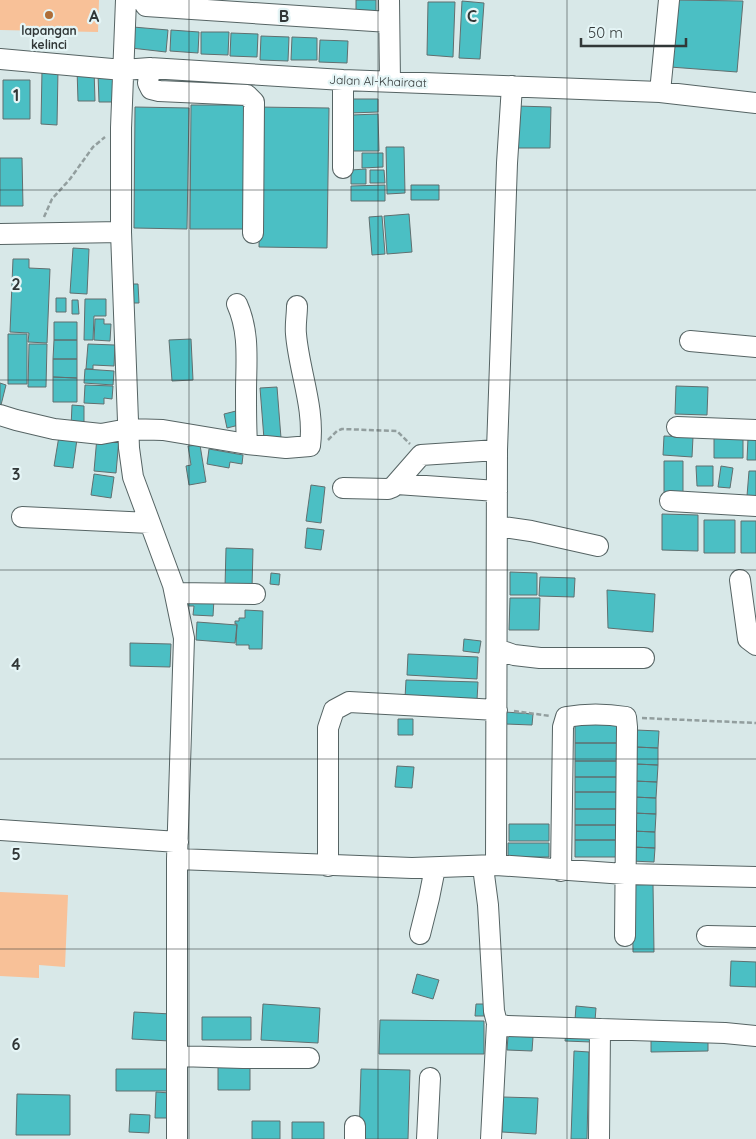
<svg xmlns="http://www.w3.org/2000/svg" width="756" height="1139" viewBox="0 0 756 1139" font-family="Quicksand,sans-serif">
  <rect width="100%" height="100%" fill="#d8e8e8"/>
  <path fill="#f8c198" d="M0 0H99L98 32 0 30Z
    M0 892 68 895 65 967 39 965V978L0 976Z"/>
  <path fill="#4bbfc4" stroke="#616f6f" d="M356 0H376V12L356 13Z
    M675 0 743 1 737 72 670 67Z
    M462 1 484 3 480 59 459 58Z
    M428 2H455L453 57 427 55Z
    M133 27 168 30 166 52 131 48Z
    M171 30 199 32 198 53 170 51Z
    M201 32H229L228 55 201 54Z
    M231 33 258 34 257 57 230 56Z
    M261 36 289 37 288 61 260 60Z
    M292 37 317 38V60H291Z
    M320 40 348 41 347 63 319 62Z
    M77 69H94L95 101H78Z
    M42 70H58L57 125 41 124Z
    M98 74H115V102H99Z
    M3 80H30V119H3Z
    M350 99H378V112L350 113Z
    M191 105H250L248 229H190Z
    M517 106 551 107 550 148H517Z
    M135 107 189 108 187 229 134 228Z
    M257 107 329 108 327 248 259 247 261 127Z
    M378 114 379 151H352V115Z
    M386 147H404L405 193 387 194Z
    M362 153H383V167L362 168Z
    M0 158H22L23 206H0Z
    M366 169V184H351V170Z
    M370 170H384L385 183H370Z
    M385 185V201H351V186Z
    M411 185H439V200H411Z
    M409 214 412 252 387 254 384 216Z
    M382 216 385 254 372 255 369 217Z
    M73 248 89 249 87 294 70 293Z
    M13 259H29V268L50 269 47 343 28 342 29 333 10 332Z
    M128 284H138L139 303H129Z
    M56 298H66V312H56Z
    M85 299H106V316H94L93 340H84Z
    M72 300H78L79 314H72Z
    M95 319H104V324H111L110 341 94 340Z
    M54 322H77V340H54Z
    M8 334H27V384H8Z
    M191 339 193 380 172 381 169 340Z
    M54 340H77V359H53Z
    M29 344H47L46 387H28Z
    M88 344 115 345 114 366 93 365V369H86Z
    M53 359H77V378L53 377Z
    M85 369 114 371 113 385 84 383Z
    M53 377 77 378V402H53Z
    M0 383 6 385 1 405H0Z
    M85 385 113 386 112 399 104 398V404L84 403Z
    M676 386 708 387 707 415 675 414Z
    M277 387 281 438 264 439 260 388Z
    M72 405 84 406V428L71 427Z
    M236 411 239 425 227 428 224 414Z
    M59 436 77 439 73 468 54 466Z
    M664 436 693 437 692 457 663 455Z
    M97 437 119 439 116 473 94 471Z
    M714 438H743V458H714Z
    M748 438H756V460H747Z
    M200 445 206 482 189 485 186 466 191 465 188 446Z
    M209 449 243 455 242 464 230 462 229 468 207 464Z
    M664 461H683V493H664Z
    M696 466H713V486H697Z
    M721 466 733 468 730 488 718 487Z
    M749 471H756V496H747Z
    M94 474 114 477 111 498 91 495Z
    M311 485 325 487 321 523 306 521Z
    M662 514 698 515V551L662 550Z
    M704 520H735V553H704Z
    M741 521H756V553H741Z
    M307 528 324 530 321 550 305 548Z
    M226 548 253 549 252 588 225 587Z
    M510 572 537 573V595H510Z
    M271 573 280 574 279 585 270 584Z
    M540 577 575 578 574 597 539 596Z
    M607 590 655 594 653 632 608 628Z
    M189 598 214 599 213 616 193 615 194 606H188Z
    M510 598H540L539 630H509Z
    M245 610 263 611 262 649H249V645H236L237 624H235V621H239V618H245Z
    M197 622 237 625 235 643 196 640Z
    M464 639 481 641 479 653 463 651Z
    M130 643 171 644 170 667 130 666Z
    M408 654 478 657 477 679 407 675Z
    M406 680 478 682 477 700 405 698Z
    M505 712 533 714 532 725 505 724Z
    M398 719H413V735H398Z
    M575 723H619V743H575Z
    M636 730 659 731 658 748 635 747Z
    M575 743H619V761H575Z
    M635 747 658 748V765L635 764Z
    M575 761H619V777H575Z
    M635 764 658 765 657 782 634 781Z
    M397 766 414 767 412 788 395 787Z
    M575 777H619V792H575Z
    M634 781 657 782 656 798 633 797Z
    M575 792H619V809H575Z
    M633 797 656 798V814L633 813Z
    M575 809H619V825H575Z
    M633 813 656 814 655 832 632 831Z
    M509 824H549V841H509Z
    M575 825H619V840H575Z
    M632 831 655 832V848L632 847Z
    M575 840H619V857H575Z
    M508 843H549V857H508Z
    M632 847 655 848 654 862 631 861Z
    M632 884H653L654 952H633Z
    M731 961 756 962V987L730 986Z
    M417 974 439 980 433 999 412 993Z
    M263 1004 320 1008 318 1043 261 1040Z
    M476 1004H484V1016H475Z
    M576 1006 596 1008 595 1021 575 1020Z
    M134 1012 171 1014 170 1041 132 1039Z
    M202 1017H251V1040H202Z
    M380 1020 484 1021V1054H379Z
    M566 1032 591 1033V1042L565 1041Z
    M708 1035V1051L651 1052V1037Z
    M508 1036 533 1037 532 1051 507 1050Z
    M574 1051 589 1052 587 1139H571Z
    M218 1067H250V1090H218Z
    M116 1069H167V1091H116Z
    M361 1069 410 1070 408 1139H359Z
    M156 1092 170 1093 169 1118H155Z
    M17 1094 70 1095V1135H16Z
    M503 1097 538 1098 536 1134 502 1132Z
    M130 1114 150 1115 149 1133 129 1132Z
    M252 1121H280V1139H252Z
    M292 1122H324V1139H292Z"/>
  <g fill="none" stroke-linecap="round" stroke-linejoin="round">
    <g stroke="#566464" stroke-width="22">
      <path id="minor" d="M126 0 121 128V232L129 448 133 477 173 585 184 638 177 859V1139
        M142 0 146 6 389 22
        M389 0 390 81
        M0 59 123 70 150 68 343 80 660 92 756 103
        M150 68 148 83 151 89 159 91 247 95 254 102 253 233
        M343 80V168
        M660 92 669 0
        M0 234 121 232
        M237 304C250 333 246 362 246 393 246 410 246 427 247 444
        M690 341 756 347
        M0 415 16 420 54 429 101 434 128 429 163 430 247 444 286 448 310 446C315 408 299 371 296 334 295 325 297 315 297 306
        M677 427 756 430
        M397 484 497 491
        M343 488 388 489 393 487 421 455 497 450
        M670 501 756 506
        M22 517 150 523
        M497 526 531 531 598 546
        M740 580 748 639 756 645
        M175 593 255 594
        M497 649 514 655 540 658H644
        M0 830 178 842
        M177 859 412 868 496 865 625 874 756 877
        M496 865 497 450 507 163 512 86
        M328 866V728L334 710 349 702 497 710
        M483 867 488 905 494 1011 497 1023 506 1026 725 1033 756 1036
        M561 871 563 727 566 717C584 714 607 714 626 717L627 727 625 936
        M420 934 429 898 435 868
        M707 936 756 937
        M177 1056 243 1058H309
        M355 1139V1126
        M427 1139 430 1078
        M491 1139 497 1023
        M599 1139 600 1029"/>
    </g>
    <path stroke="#929e9e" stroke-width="2.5" stroke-dasharray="5 2.5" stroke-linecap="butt" d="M44 217 52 199 70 179 93 147 105 137
      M328 440 337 431 342 429 397 431 410 444
      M514 711 550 716
      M642 718 756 723"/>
    <use href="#minor" stroke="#fff" stroke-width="20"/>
  </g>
  <path fill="none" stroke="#313737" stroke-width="1" stroke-opacity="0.55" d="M189 0V1139M378 0V1139M567 0V1139M0 190H756M0 380H756M0 570H756M0 759H756M0 949H756"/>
  <circle fill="#ae6d37" stroke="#e5f5f6" stroke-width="2" cx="49" cy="15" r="5"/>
  <g text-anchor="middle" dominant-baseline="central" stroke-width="4.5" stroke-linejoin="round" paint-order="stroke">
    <g font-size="12" font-weight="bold" fill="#313737" stroke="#e5f5f6">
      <text x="49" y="30">lapangan<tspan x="49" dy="14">kelinci</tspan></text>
    </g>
    <g font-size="12" fill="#313737" stroke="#e5f5f6">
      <text transform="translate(378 81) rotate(2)">Jalan Al-Khairaat</text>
    </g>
  </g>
  <g font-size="16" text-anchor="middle" font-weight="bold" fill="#313737" stroke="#e5f5f6" stroke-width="4.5" stroke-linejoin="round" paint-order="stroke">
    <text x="94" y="22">A</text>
    <text x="284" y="22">B</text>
    <text x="472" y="22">C</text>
    <text x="16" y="101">1</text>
    <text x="16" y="290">2</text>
    <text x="16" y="480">3</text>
    <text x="16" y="670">4</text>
    <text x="16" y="860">5</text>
    <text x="16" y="1050">6</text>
  </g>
  <path d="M581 38v8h105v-8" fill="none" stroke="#313737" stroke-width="2.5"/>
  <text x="588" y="38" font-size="15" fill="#313737" stroke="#e5f5f6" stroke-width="4" paint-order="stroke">50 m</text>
</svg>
